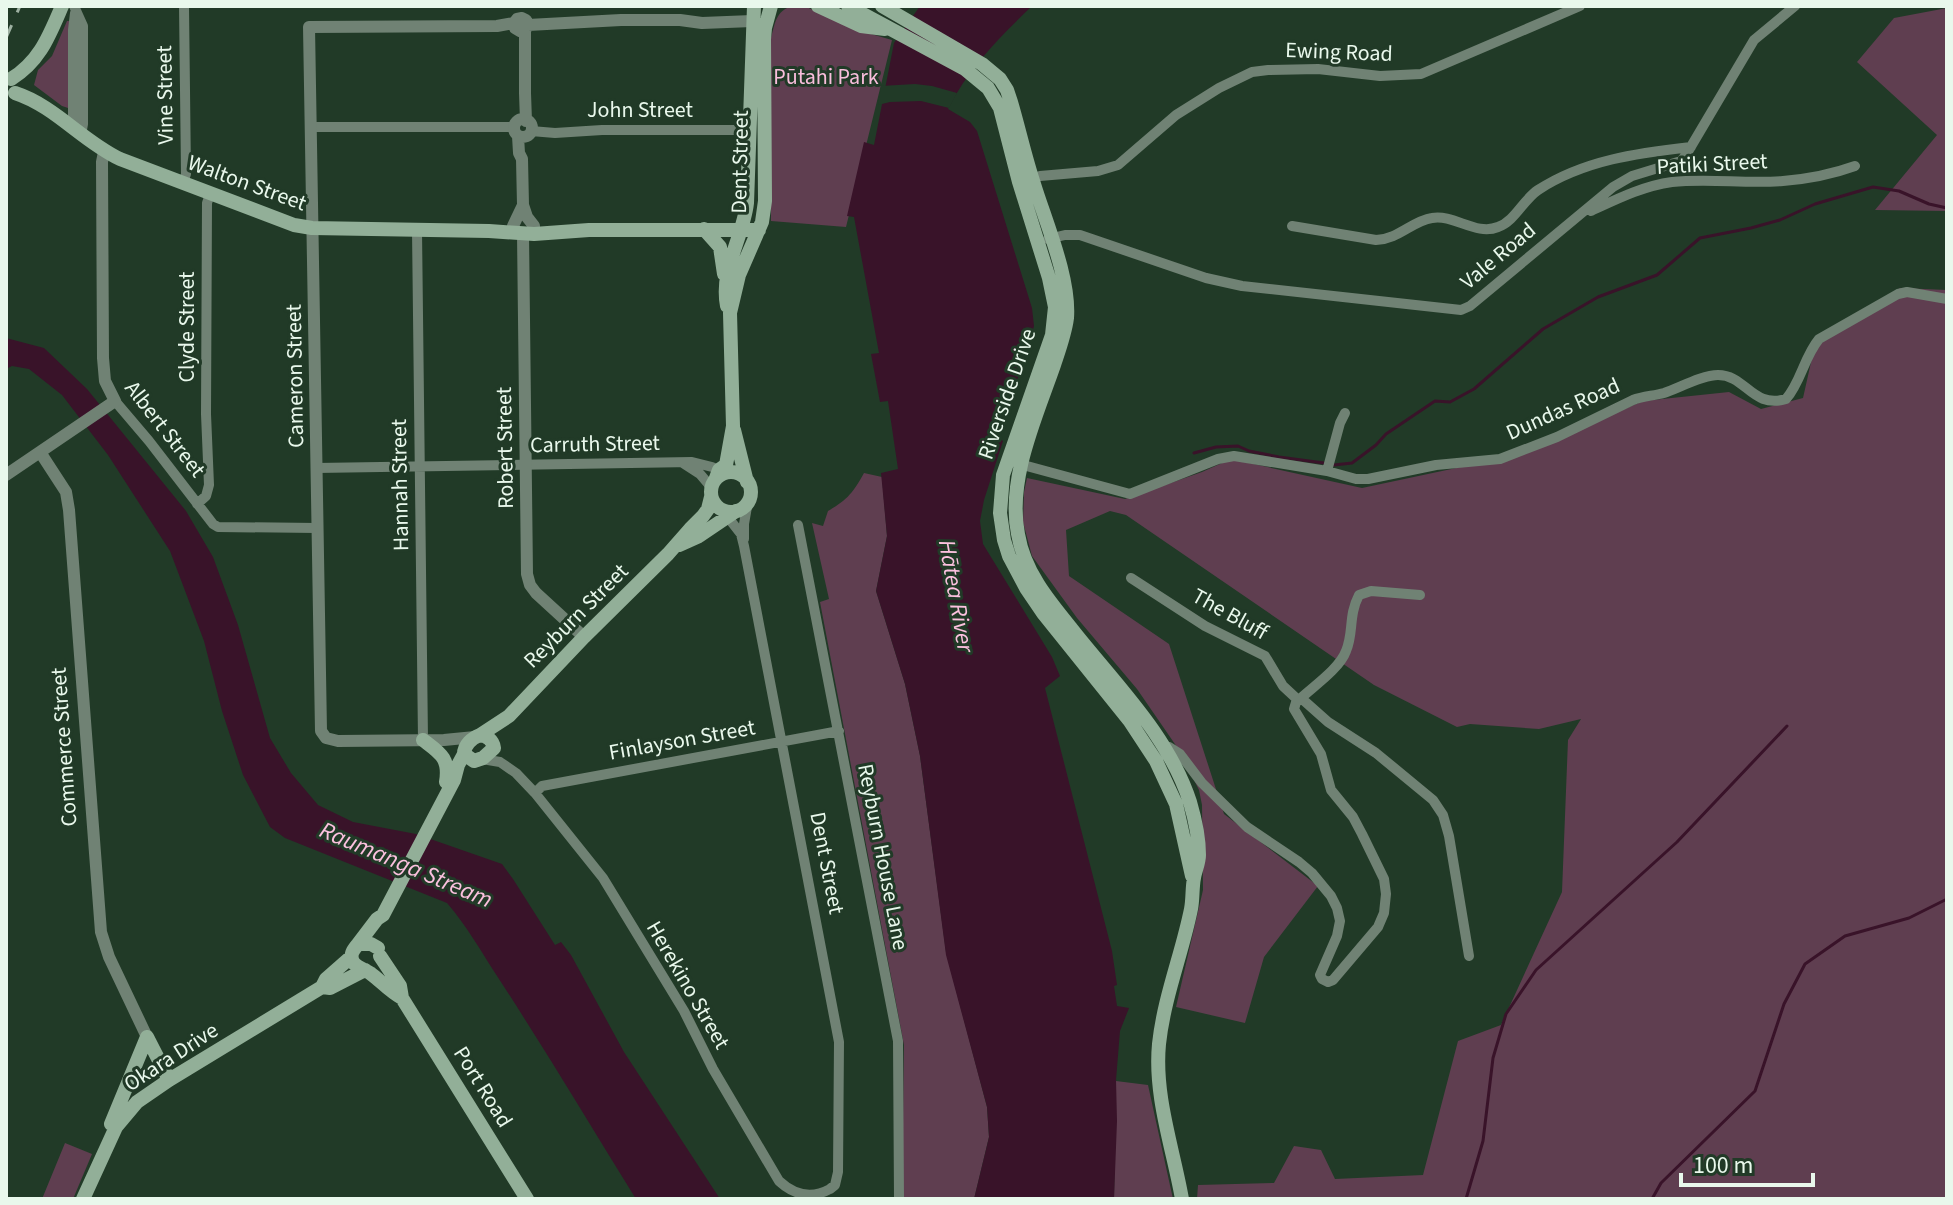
<svg xmlns="http://www.w3.org/2000/svg" width="1953" height="1205" viewBox="0 0 1953 1205" font-family="'Source Sans 3',sans-serif">
  <rect width="100%" height="100%" fill="#213a27"/>
  <path fill="#5f3e50" d="M792 6H804L864 32 892 40 846 227 771 221V38C775 23 776 11 792 6Z
    M1947 8V211L1875 210 1937 135 1857 62 1894 18Z
    M67 21H70L68 108 62 106 34 85 38 70 52 56Z
    M1900 288 1947 290V1199H1197L1198 1185 1274 1183 1294 1146 1321 1150 1335 1179 1423 1175 1458 1041 1501 1025 1562 892 1568 740 1581 719 1539 729 1470 724 1457 727 1374 685 1126 515 1110 511 1066 530 1069 576 1169 644 1224 814 1318 886 1264 957 1245 1023 1176 1007 1203 890 1202 805 1199 790 1179 750 1137 689 1077 618 1032 556 1023 522 1024 492 1027 478 1125 499 1202 472 1231 459 1362 488 1522 454 1643 401 1729 392 1761 409 1803 398 1816 340Z
    M864 473 882 477 887 536 876 591 905 684 920 756 946 952 987 1107 989 1137 974 1199H902L904 1045 820 602 829 599 812 523 823 526 828 511C847 500 853 493 864 473Z
    M1116 1081 1148 1085 1173 1199H1114Z
    M65 1143 92 1154 73 1199H42Z"/>
  <path fill="#391329" d="M920 6H1032C999 38 969 67 948 109L970 122 977 131 1032 308 1034 326 1025 359 996 435 1003 441 984 500 980 521 983 544 1052 657 1060 676 1045 688 1112 951 1117 985 1114 986 1117 1006 1129 1008 1120 1031 1116 1080 1117 1121 1114 1199H974L989 1137 987 1107 946 955 920 756 905 684 876 591 887 536 881 473 898 469 888 401 880 402 871 354 879 353 854 217 847 216 864 142 874 145 894 43Z
    M6 338 44 348 87 389 186 511 213 557 238 625 270 738 291 773 318 805 353 822 416 834 502 864 513 879 555 945 561 942 571 955 624 1052 720 1199H636C590 1125 546 1051 499 979 482 953 467 926 447 903L285 838 270 827 243 775 222 711 204 641 170 551 108 455 62 395 29 369 12 366 6 369Z"/>
  <path fill="#213a27" d="M915 84 932 86 957 93 949 108 921 101 890 102 878 105 881 86Z"/>
  <g fill="none" stroke-linecap="round" stroke-linejoin="round">
    <path stroke="#391329" stroke-width="3" d="M1194 453 1216 447 1238 446 1249 451 1279 457 1324 463
      M1334 465 1352 463 1376 445 1386 434 1435 401 1450 402 1474 389 1543 329 1598 297 1657 275 1700 238 1751 228 1780 220 1815 204 1873 187 1899 191 1929 204 1947 208
      M1466 1199 1483 1141 1493 1058 1506 1014 1536 970 1677 842 1787 726
      M1652 1199 1661 1183 1755 1091 1784 1004 1805 964 1845 936 1909 918 1947 899"/>
    <path stroke="#708274" stroke-width="10" d="M74 6 83 26V124L81 135
      M310 127H514
      M73 129V30L75 13
      M531 131 555 133 602 130H749
      M1029 179 1040 176 1098 171 1118 165 1176 115 1219 88 1252 72 1268 70 1318 69 1380 76 1421 74 1580 6
      M183 183 186 174 184 6
      M1591 211C1617 199 1643 186 1672 182 1709 178 1746 184 1783 181 1807 179 1833 174 1855 166
      M1292 226 1376 240C1399 239 1412 221 1432 218 1454 214 1476 236 1498 227 1515 221 1523 200 1538 190 1584 160 1638 153 1691 147
      M417 230 423 740
      M1048 239 1065 235H1080L1206 278 1242 286 1461 310 1470 306 1613 187 1632 176 1681 161 1686 155 1754 40 1795 6
      M115 401 149 441 213 524 218 527 317 528
      M683 463 700 474 711 487
      M1016 463 1130 494 1218 459 1234 456 1327 471 1356 479H1368L1436 465 1500 459 1557 437 1633 400C1643 396 1653 396 1664 393 1679 388 1702 375 1718 375 1746 375 1752 409 1786 399 1801 382 1804 357 1819 339L1898 294 1907 292 1947 299
      M316 468 692 462 712 467 724 472
      M1327 471 1340 423 1345 413
      M197 504 206 496 209 485 206 414 207 203 210 194
      M723 511 741 534 744 546 839 1042 838 1172 835 1185 830 1189
      M798 525 898 1041 899 1199
      M744 539V524L748 501
      M1131 578 1205 626 1265 656 1283 686 1297 699
      M1301 698 1328 722 1376 753 1433 800 1443 815 1449 836 1469 956
      M1161 746 1169 747 1180 754 1202 783 1247 827 1299 862 1312 873 1331 896 1337 908 1340 921 1337 936 1320 975 1322 979 1328 982 1333 980 1378 927 1384 913 1386 894 1384 879 1362 834 1353 817 1331 790 1321 754 1294 709 1297 699 1301 698C1314 686 1340 668 1346 651 1354 633 1348 616 1359 595L1371 591 1420 595
      M482 759 500 762 516 773 535 793 603 878 684 1011 713 1069 779 1181C794 1195 812 1199 830 1189
      M535 793 542 786 839 731"/>
    <path stroke="#708274" stroke-width="12" d="M528 25 621 20H680L702 23 752 21
      M525 30V93L526 121
      M514 128a9 9 0 1 1 18 0a9 9 0 1 1-18 0Z
      M523 205 527 217 534 226
      M513 226 523 205 522 159 519 153 518 136
      M523 234 527 574 530 585 536 593 584 637
      M40 452 66 492 69 510 101 932 109 957 147 1037
      M6 475 115 401 105 381 103 358 102 162 104 152
      M475 737 444 740 338 741 326 738 321 731 309 27 497 26 514 23 517 19 522 18 526 20 528 26 524 31H520L515 28 514 23"/>
    <path stroke="#92af98" stroke-width="14" d="M818 6 861 26 885 29
      M848 6 965 69 988 88 1000 108 1019 182 1049 278 1055 307 1052 335 1003 475 1000 513 1004 540 1009 556 1026 588 1043 613 1129 720 1156 761 1176 804 1192 876
      M882 6 982 64 1000 79 1007 90 1011 102C1019 129 1025 157 1034 184 1046 223 1070 278 1067 318 1065 334 1059 350 1054 365 1036 417 1007 479 1018 534 1024 571 1048 600 1071 628 1114 683 1168 734 1190 802 1195 819 1199 837 1199 855 1199 863 1195 871 1194 878 1192 888 1193 899 1191 909 1182 954 1164 997 1159 1044 1154 1096 1173 1148 1182 1199
      M11 79C40 61 49 36 62 6
      M15 93C55 106 82 141 120 159L294 225 312 228 489 231 534 234 589 230H759
      M704 229 720 247 724 274
      M727 306C720 269 743 238 747 203L754 6
      M734 430 747 482
      M711 492a20 20 0 1 1 40 0a20 20 0 1 1-40 0Z
      M716 478 719 470 726 465 733 426 730 313 739 275 762 222 765 201 764 39 765 28 771 6
      M679 545 699 536 736 511
      M480 735 509 716 584 637 668 554 690 529 703 516 708 509 711 497
      M480 735C487 736 493 740 494 748L483 758 474 761 464 754C464 745 472 738 480 735Z
      M423 740C440 753 450 758 446 782
      M358 944 377 919 383 915 454 780 458 765 464 754
      M378 948 371 944H358C354 949 349 954 353 962 357 968 364 969 370 973 381 981 389 991 402 998
      M380 956 400 986 402 998 527 1199
      M322 987 330 988 365 970
      M147 1037 169 1080
      M111 1124 147 1037
      M83 1199 116 1127 137 1102 169 1080 322 987 326 979 351 957"/>
    <path stroke="#9eb1a2" stroke-width="3" stroke-dasharray="14 14" stroke-linecap="butt" d="M6 38 20 6"/>
  </g>
  <g text-anchor="middle" dominant-baseline="central" stroke-width="6" stroke-linejoin="round" paint-order="stroke">
    <g font-size="22" fill="#e9f8ec" stroke="#213a27">
      <text transform="translate(1339 52) rotate(2)">Ewing Road</text>
      <text transform="translate(165 95) rotate(-91)">Vine Street</text>
      <text x="640" y="110">John Street</text>
      <text transform="translate(740 162) rotate(-89)">Dent Street</text>
      <text transform="translate(1712 164) rotate(-3)">Patiki Street</text>
      <text transform="translate(247 183) rotate(20)">Walton Street</text>
      <text transform="translate(1498 256) rotate(-40)">Vale Road</text>
      <text transform="translate(187 327) rotate(-90)">Clyde Street</text>
      <text transform="translate(295 376) rotate(-91)">Cameron Street</text>
      <text transform="translate(1007 394) rotate(-71)">Riverside Drive</text>
      <text transform="translate(1563 409) rotate(-24)">Dundas Road</text>
      <text transform="translate(165 429) rotate(52)">Albert Street</text>
      <text transform="translate(595 444) rotate(-1)">Carruth Street</text>
      <text transform="translate(505 448) rotate(-91)">Robert Street</text>
      <text transform="translate(400 485) rotate(-91)">Hannah Street</text>
      <text transform="translate(1230 614) rotate(29)">The Bluff</text>
      <text transform="translate(576 616) rotate(-45)">Reyburn Street</text>
      <text transform="translate(682 740) rotate(-10)">Finlayson Street</text>
      <text transform="translate(64 747) rotate(-94)">Commerce Street</text>
      <text transform="translate(883 857) rotate(79)">Reyburn House Lane</text>
      <text transform="translate(827 863) rotate(79)">Dent Street</text>
      <text transform="translate(688 985) rotate(60)">Herekino Street</text>
      <text transform="translate(171 1057) rotate(-33)">Okara Drive</text>
      <text transform="translate(483 1087) rotate(58)">Port Road</text>
    </g>
    <g font-size="22" fill="#f9bedc" stroke="#213a27">
      <text x="826" y="77">Pūtahi Park</text>
    </g>
    <g font-size="24" font-style="italic" fill="#fcc1df" stroke="#213a27">
      <text transform="translate(956 596) rotate(80)">Hātea River</text>
      <text transform="translate(406 865) rotate(23)">Raumanga Stream</text>
    </g>
  </g>
  <rect width="1953" height="1205" fill="none" stroke="#e9f8ec" stroke-width="16"/>
  <path d="M1681 1173v12h132v-12" fill="none" stroke="#e9f8ec" stroke-width="4"/>
  <text x="1693" y="1173" font-size="24" fill="#e9f8ec" stroke="#213a27" stroke-width="6" paint-order="stroke">100 m</text>
</svg>
